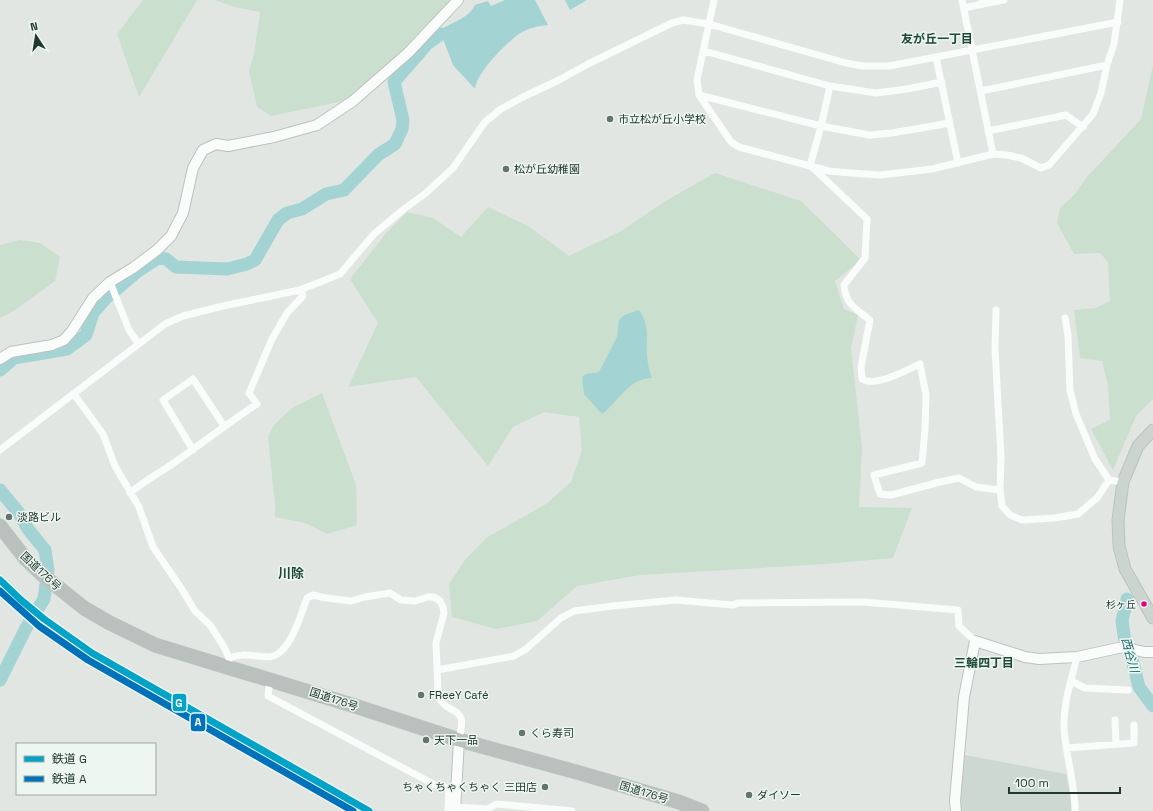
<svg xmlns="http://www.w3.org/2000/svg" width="1153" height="811" viewBox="0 0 1153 811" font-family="'Space Grotesk','Noto Sans JP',sans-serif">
  <rect width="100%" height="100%" fill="#e1e6e3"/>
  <path fill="#ced8d2" d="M40 615 83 645 377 811H353L225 741 99 670 61 645 33 624Z
    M965 755 1066 774 1071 798 1072 811H963L958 802 959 791Z"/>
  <path fill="#cadfce" d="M143 0H197L139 97 117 34Z
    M215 0H463L428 38 399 73 339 102 271 116 257 107 249 71 254 54 260 12 234 7Z
    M1153 65V399L1136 416 1113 470 1091 429 1110 420 1108 386 1102 361 1080 358 1074 310 1096 308 1110 301 1108 262 1100 253 1074 254 1057 223 1060 208 1075 194 1087 177 1141 119Z
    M715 173 801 201 861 260 835 281 844 309 858 315 851 348 862 448 859 507 912 508 893 558 825 564 640 575 577 586 537 621 496 629 452 617 449 584 465 560 486 538 546 504 571 482 582 450 579 417 544 412 513 427 488 466 416 377 348 387 378 323 350 279 387 232 407 212 433 218 461 237 488 207 528 226 569 256 621 231 667 200Z
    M20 240 40 243 60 257 55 281 15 310 0 318V245Z
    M322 393 356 485 357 525 327 534 305 523 275 517V505L268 437 274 425 292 408Z"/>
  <path fill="#a3d4d3" d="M505 0H535L548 25C538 26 528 28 519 34 505 44 477 72 475 89L453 65 443 39 434 35C446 23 467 21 475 5L488 1 491 6Z
    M565 0H587L570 10Z
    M639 310C652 328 644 343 648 363 648 368 651 373 652 378 627 379 620 401 602 414L584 394 582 377 586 374 599 372 617 337 619 320 624 315Z"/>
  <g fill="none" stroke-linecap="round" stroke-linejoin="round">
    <path stroke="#a3d4d3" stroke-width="13" d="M0 370 14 358 67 349 86 335 93 313 106 298 138 271 158 258 166 259 176 267 227 269 247 264 255 260 278 220 287 213 302 209 326 194 344 190 378 155 395 144 402 129 403 120 394 82 427 44 441 34
      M0 490 19 513 28 529 45 550 48 570 44 599 26 628 0 680
      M1127 599 1122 621 1125 642 1131 655 1139 687 1153 706"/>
    <g stroke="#bac3be" stroke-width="12">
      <path id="secondary" d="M0 359 11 352 52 345 64 340 72 331 93 298 110 282 133 268 157 250 171 236 183 213 193 168 203 150 216 144 228 146 274 137 317 125 353 101 408 53 458 0
        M455 811 459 740
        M956 811 955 801 964 697 975 641 1025 657 1039 659 1077 657 1123 647 1144 652H1153"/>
    </g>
    <g stroke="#bbc3bf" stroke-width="13">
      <path id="primary" d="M1153 430 1138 446 1123 482 1118 520 1119 546 1125 569 1153 618"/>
    </g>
    <g stroke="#bbc3bf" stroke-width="15">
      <path id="highway" d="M0 526 25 558 44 576 84 608 108 622 155 645 355 706 459 740 580 773 679 802 702 811"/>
    </g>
    <path stroke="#fafbfb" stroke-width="7" d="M714 0 697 80 699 95 731 142 739 147 829 171 850 173 880 175 932 169 993 154 1007 155 1021 158 1041 168 1049 165 1093 114 1101 93 1107 65 1114 44 1120 0
      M962 0 993 154
      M983 4 1004 0
      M964 8 983 4 982 0
      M704 51 830 86 876 93 907 89 942 82
      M936 57 958 163
      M981 91 1107 65
      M699 95 821 126 869 135 892 133 950 123
      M988 131 1066 115 1083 127
      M810 166 821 126 830 86
      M812 167 867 219 865 258 844 285C846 305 855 308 870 320L861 367 862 379C874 388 907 370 920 364L926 395 925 429 922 463 874 475 880 494 891 495 940 482 959 478 976 487 1000 490
      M110 282 129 330 138 343
      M996 310 995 349 1001 457 1000 490 1002 506 1010 515 1022 520 1055 518 1078 514 1097 498 1109 480
      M1065 318 1068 336 1070 390 1076 414 1095 459 1109 480 1123 482
      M74 394 103 434 115 466 139 507 153 547 181 588 195 611 210 625 224 647 229 658V663
      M0 450 165 324 183 316 223 306 300 290 340 274 374 234 404 209 426 193 453 168 485 122 501 109 523 97 559 80 588 64 672 23 683 20 709 24 846 63 863 66H889L1118 22
      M193 450 163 400 193 379 224 426
      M130 493C143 482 157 474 171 465 200 445 228 423 257 404L249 393 272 339 287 313 303 296 300 290
      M229 658C238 654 247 655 257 656 261 656 268 658 273 656 291 651 301 614 307 598L313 595 326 598 351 601 365 597 390 593 401 600 415 601 428 597H434L440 601 443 607 444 613 436 643 438 692C442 712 457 707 461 718 463 725 460 733 459 740
      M437 670 514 656 526 649 561 618 574 611 613 606 676 600 733 605 738 603 863 602 958 610 959 626 975 641
      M270 679 268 696 437 786 456 789
      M1071 681 1085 688 1128 690
      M1115 720 1116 744
      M1067 748 1134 743V725
      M455 807 488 809 496 804 572 811
      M448 811 449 788
      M1075 811C1075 783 1066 757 1064 729 1063 704 1071 681 1077 657"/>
    <use href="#secondary" stroke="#fafbfb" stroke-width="10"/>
    <use href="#primary" stroke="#ccd4d0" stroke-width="11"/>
    <use href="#highway" stroke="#b9c0be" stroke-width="13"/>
    <g stroke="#eef6f1" stroke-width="10">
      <path id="rail-1" d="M0 580 21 600 44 619 92 653 369 811"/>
    </g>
    <g stroke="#eef6f1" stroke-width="10">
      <path id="rail-2" d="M0 591 39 626 88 660 353 811"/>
    </g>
    <use href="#rail-1" stroke="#02a3c6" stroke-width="7"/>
    <use href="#rail-2" stroke="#0072ba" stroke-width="7"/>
  </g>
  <g fill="#64756d" stroke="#eef6f1" stroke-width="1.5">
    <circle cx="610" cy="119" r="4"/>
    <circle cx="506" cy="169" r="4"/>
    <circle cx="9" cy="517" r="4"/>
    <circle cx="421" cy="695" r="4"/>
    <circle cx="522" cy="733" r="4"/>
    <circle cx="426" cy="740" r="4"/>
    <circle cx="545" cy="787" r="4"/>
    <circle cx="749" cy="795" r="4"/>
  </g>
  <circle fill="#e5007d" stroke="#eef6f1" stroke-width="1.5" cx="1144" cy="604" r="3.5"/>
  <g text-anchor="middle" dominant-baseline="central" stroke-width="3" stroke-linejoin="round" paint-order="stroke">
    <g font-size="10" fill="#20382e" stroke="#eef6f1" text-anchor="end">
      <text x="1136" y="604">杉ヶ丘</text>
    </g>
    <g font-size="11" fill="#20382e" stroke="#eef6f1" text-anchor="start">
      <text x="618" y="119">市立松が丘小学校</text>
      <text x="514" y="169">松が丘幼稚園</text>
      <text x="17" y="517">淡路ビル</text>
      <text x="429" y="695">FReeY Café</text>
      <text x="530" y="733">くら寿司</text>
      <text x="434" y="740">天下一品</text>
      <text x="537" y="787" text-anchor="end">ちゃくちゃくちゃく 三田店</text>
      <text x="757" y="795">ダイソー</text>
    </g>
    <g font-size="11" fill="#20382e" stroke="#eef6f1">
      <text transform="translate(41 571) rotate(43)">国道176号</text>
      <text transform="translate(334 699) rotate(18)">国道176号</text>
      <text transform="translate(644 792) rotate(17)">国道176号</text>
    </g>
    <g font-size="12" font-weight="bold" fill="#1e4838" stroke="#eef6f1">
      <text x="937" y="39">友が丘一丁目</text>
      <text x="984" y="663">三輪四丁目</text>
    </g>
    <g font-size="12" font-style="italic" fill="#1e6e70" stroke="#eef6f1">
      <text transform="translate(1130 655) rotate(75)">西谷川</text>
    </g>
    <g font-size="13" font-weight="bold" fill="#1e4838" stroke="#eef6f1">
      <text x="291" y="573">川除</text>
    </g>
  </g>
  <g stroke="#eef6f1" stroke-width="1.5">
    <rect x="172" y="693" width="15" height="19" rx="4" fill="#02a3c6"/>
    <rect x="190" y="713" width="16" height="19" rx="4" fill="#0072ba"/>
  </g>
  <g font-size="11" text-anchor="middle" font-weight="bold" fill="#fff">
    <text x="179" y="707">G</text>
    <text x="198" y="726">A</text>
  </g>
  <rect x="16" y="743" width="140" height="52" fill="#eef6f1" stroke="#9caaa3"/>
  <rect x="24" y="756" width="20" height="6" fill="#02a3c6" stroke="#9caaa3"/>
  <text x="52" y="763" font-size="12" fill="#20382e">鉄道 G</text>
  <rect x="24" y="776" width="20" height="6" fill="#0072ba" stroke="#9caaa3"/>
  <text x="52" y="783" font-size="12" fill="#20382e">鉄道 A</text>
  <g transform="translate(36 36) rotate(348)" stroke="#eef6f1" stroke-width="3" paint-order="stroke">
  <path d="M0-3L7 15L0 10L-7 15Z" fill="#20382e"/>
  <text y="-6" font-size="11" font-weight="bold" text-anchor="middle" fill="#20382e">N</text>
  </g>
  <path d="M1009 787v6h111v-6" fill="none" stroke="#20382e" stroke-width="2"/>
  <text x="1015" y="787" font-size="12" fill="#20382e" stroke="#eef6f1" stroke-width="3" paint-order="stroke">100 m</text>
</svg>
